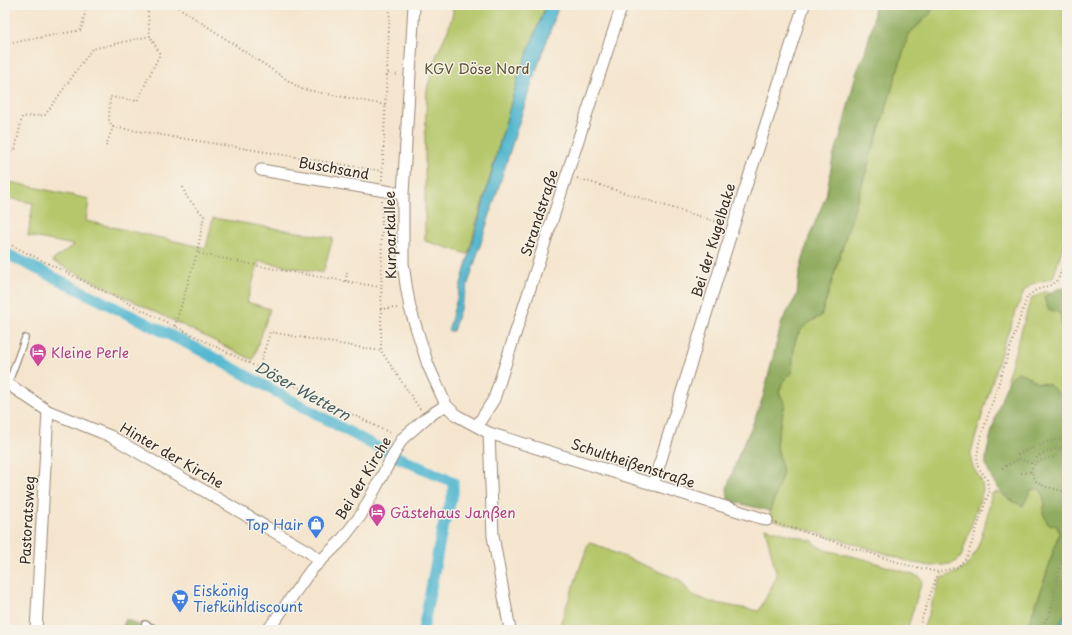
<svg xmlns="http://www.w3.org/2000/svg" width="1072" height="635" viewBox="0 0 1072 635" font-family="'Playpen Sans',sans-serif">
  <rect width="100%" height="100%" fill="#f7f3e8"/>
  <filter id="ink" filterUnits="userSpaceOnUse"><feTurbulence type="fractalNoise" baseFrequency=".025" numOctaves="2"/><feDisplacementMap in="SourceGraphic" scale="8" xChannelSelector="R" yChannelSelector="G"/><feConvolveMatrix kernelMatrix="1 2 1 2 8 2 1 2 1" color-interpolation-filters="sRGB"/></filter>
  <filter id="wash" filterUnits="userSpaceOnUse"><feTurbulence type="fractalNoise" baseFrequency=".012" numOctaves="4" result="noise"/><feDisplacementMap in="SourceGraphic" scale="16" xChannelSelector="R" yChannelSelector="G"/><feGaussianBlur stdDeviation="0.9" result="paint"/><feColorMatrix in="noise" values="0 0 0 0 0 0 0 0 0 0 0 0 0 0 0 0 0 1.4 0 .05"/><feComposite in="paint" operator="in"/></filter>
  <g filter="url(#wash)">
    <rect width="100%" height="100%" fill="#f5e5ce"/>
    <path fill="#b5c76a" stroke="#787844" d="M452 5H546L518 78 468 254 425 241V136L427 89 437 54 448 30 453 13Z
      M933 5H1067V97L1063 110 1060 116 1067 135V232L1053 278 1032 284 1024 291 1004 343 971 452C969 472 983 474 983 490L961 557 954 563 944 565 932 566 913 563 881 552 771 519 770 511 783 472 776 443 785 404 779 392 783 381 792 373C795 343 790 331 821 316L909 34 931 13Z
      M10 182 89 199 86 221 206 248 213 218 333 238 323 273 259 261 247 302 270 309 253 360 52 261 73 245 28 236 33 203 7 198Z
      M1046 291 1049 293 1044 297 1048 309 1060 313 1062 330 1067 333V402L1049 384 1038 383 1026 375 1017 372 1008 382 1007 379 1029 305 1032 298Z
      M1041 488 1045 503 1043 513 1057 526 1059 533 1041 591 1026 630H923L940 579C947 575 956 574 963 569 979 558 989 512 991 494L999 492 1014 503 1031 490Z
      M765 528 813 541 816 545 825 550 864 559 920 577 922 581 907 630H558L589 542 680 580 691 594 710 602 759 611 777 576Z"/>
    <path fill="#90ac5e" stroke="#666b3e" d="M875 5H933L931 13 909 34 821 316C790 331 795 343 792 373L783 381 779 392 785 404 776 443 783 472 770 511 738 503 728 499 727 488 739 454 752 426 763 397 782 321 797 295 799 274 809 237 826 196 833 157 840 138 856 74 865 52 872 27Z
      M1064 288 1067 289V333L1062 330 1060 313 1048 309 1044 297 1057 289Z
      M1017 372 1026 375 1038 383 1049 384 1067 402V607L1058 630H1026L1041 591 1059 533 1057 526 1048 524 1043 513 1045 503 1041 489 1031 490 1023 506C1004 499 991 483 986 464 984 454 1002 391 1009 381 1011 378 1015 375 1017 372Z
      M126 619 150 630H121Z"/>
    <path fill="#51b7d0" stroke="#467077" d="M546 5H559L529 91 453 331H448L518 78Z
      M1067 607V630H1058Z"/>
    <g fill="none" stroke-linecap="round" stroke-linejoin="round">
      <path stroke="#51b7d0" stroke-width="11" d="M5 253 198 349 386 452 453 482V494L442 530 423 630"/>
    </g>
  </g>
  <g filter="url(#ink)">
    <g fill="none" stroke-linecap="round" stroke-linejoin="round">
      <g stroke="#988876" stroke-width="8">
        <path id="lane" d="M8 384 25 338
          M145 624 158 630"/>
      </g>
      <g stroke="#988876" stroke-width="13">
        <path id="street" d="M414 5 403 194V263L406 285 410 308 428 365 446 405 456 415 489 433 767 520
          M261 170 403 194
          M5 382 48 411 110 436 309 552 320 561
          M477 426 494 399 622 5
          M489 433 493 536 510 630
          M653 485 733 227 804 5
          M36 630 48 411
          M268 630 311 570 340 542 361 515 402 439 426 418 446 405"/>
      </g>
      <path stroke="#988876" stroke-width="2" stroke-dasharray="1 3" stroke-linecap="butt" d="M175 5 301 89 386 105
        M5 44 81 30 87 5
        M388 73 399 75
        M1067 102 1065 114 1067 121
        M113 127 382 171
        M106 146 113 127 109 121 110 97 137 101 160 54 150 36
        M5 148 15 151 22 117 45 115 92 49 150 36 147 5
        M5 154 6 149
        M577 178 724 224
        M382 180 390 5
        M183 187 186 196 204 216 197 253 269 268 380 287
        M382 200 381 351 420 409
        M5 242 392 434
        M346 281 347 271
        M380 309 399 308
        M175 326 197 253
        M259 368 270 332 381 351
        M1019 459 1018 455 1020 453 1049 441 1060 439 1067 443
        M1019 459 1031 463 1040 455 1067 444
        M1002 468 1019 459
        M1031 472C1033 459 1045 460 1055 457L1059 450 1067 446
        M1021 473 1031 472C1034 475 1034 478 1036 481 1044 489 1058 488 1067 493
        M776 523 907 565 938 572 958 567 967 557 989 492 987 479 978 467 977 457 979 443 1027 297 1036 290 1051 285 1058 280 1067 252
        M918 630 938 572
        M1042 630C1044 619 1049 618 1051 610 1057 590 1056 568 1067 550"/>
      <use href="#lane" stroke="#fff" stroke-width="5.5"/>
      <use href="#street" stroke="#fff" stroke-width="11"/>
    </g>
  </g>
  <defs>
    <g id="hotel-pin" transform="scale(0.9)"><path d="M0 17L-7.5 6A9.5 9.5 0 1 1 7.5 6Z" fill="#d1479c" stroke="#f7f3e8"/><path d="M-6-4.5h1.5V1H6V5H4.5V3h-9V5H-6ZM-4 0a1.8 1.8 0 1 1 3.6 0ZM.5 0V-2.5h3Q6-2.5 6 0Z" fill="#fff"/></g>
    <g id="shop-pin" transform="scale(0.9)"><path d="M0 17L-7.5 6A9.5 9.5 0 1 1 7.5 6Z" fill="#3f7fe0" stroke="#f7f3e8"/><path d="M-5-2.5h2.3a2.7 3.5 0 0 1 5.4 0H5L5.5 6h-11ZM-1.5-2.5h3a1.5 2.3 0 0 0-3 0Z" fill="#fff"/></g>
    <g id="supermarket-pin" transform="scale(0.9)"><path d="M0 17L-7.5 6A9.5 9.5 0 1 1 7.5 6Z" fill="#3f7fe0" stroke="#f7f3e8"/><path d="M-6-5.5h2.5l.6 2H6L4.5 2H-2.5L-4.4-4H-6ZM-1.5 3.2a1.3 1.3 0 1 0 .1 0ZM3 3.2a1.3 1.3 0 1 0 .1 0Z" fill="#fff"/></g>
  </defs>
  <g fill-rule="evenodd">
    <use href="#hotel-pin" x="38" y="352"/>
    <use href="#hotel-pin" x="377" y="512"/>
    <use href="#shop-pin" x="316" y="524"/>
    <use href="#supermarket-pin" x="180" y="598"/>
  </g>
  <g text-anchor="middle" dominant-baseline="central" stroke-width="3" stroke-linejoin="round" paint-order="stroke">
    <g font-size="14" fill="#5a5131" stroke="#f7f3e8">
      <text x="477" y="68">KGV Döse Nord</text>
    </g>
    <g font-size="14" fill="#3b2a1e" stroke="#f7f3e8">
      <text transform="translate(334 168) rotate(10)">Buschsand</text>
      <text transform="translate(539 213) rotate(-72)">Strandstraße</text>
      <text transform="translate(390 235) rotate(-91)">Kurparkallee</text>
      <text transform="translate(713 240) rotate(-73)">Bei der Kugelbake</text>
      <text transform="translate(172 455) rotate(30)">Hinter der Kirche</text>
      <text transform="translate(633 463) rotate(18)">Schultheißenstraße</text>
      <text transform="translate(363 478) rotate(-59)">Bei der Kirche</text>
      <text transform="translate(27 520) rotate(-87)">Pastoratsweg</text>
    </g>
    <g font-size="14" fill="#b23c85" stroke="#f7f3e8" text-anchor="start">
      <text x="51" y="352">Kleine Perle</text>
      <text x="390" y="512">Gästehaus Janßen</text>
    </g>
    <g font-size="14" fill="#366cbe" stroke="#f7f3e8" text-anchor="end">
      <text x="303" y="524">Top Hair</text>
      <text x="193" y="590" text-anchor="start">Eiskönig<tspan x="193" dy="16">Tiefkühldiscount</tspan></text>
    </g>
    <g font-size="15" font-style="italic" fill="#435b5c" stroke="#f7f3e8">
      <text transform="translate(303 390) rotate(29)">Döser Wettern</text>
    </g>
  </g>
  <rect width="1072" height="635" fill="none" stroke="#f7f3e8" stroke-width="20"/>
</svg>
